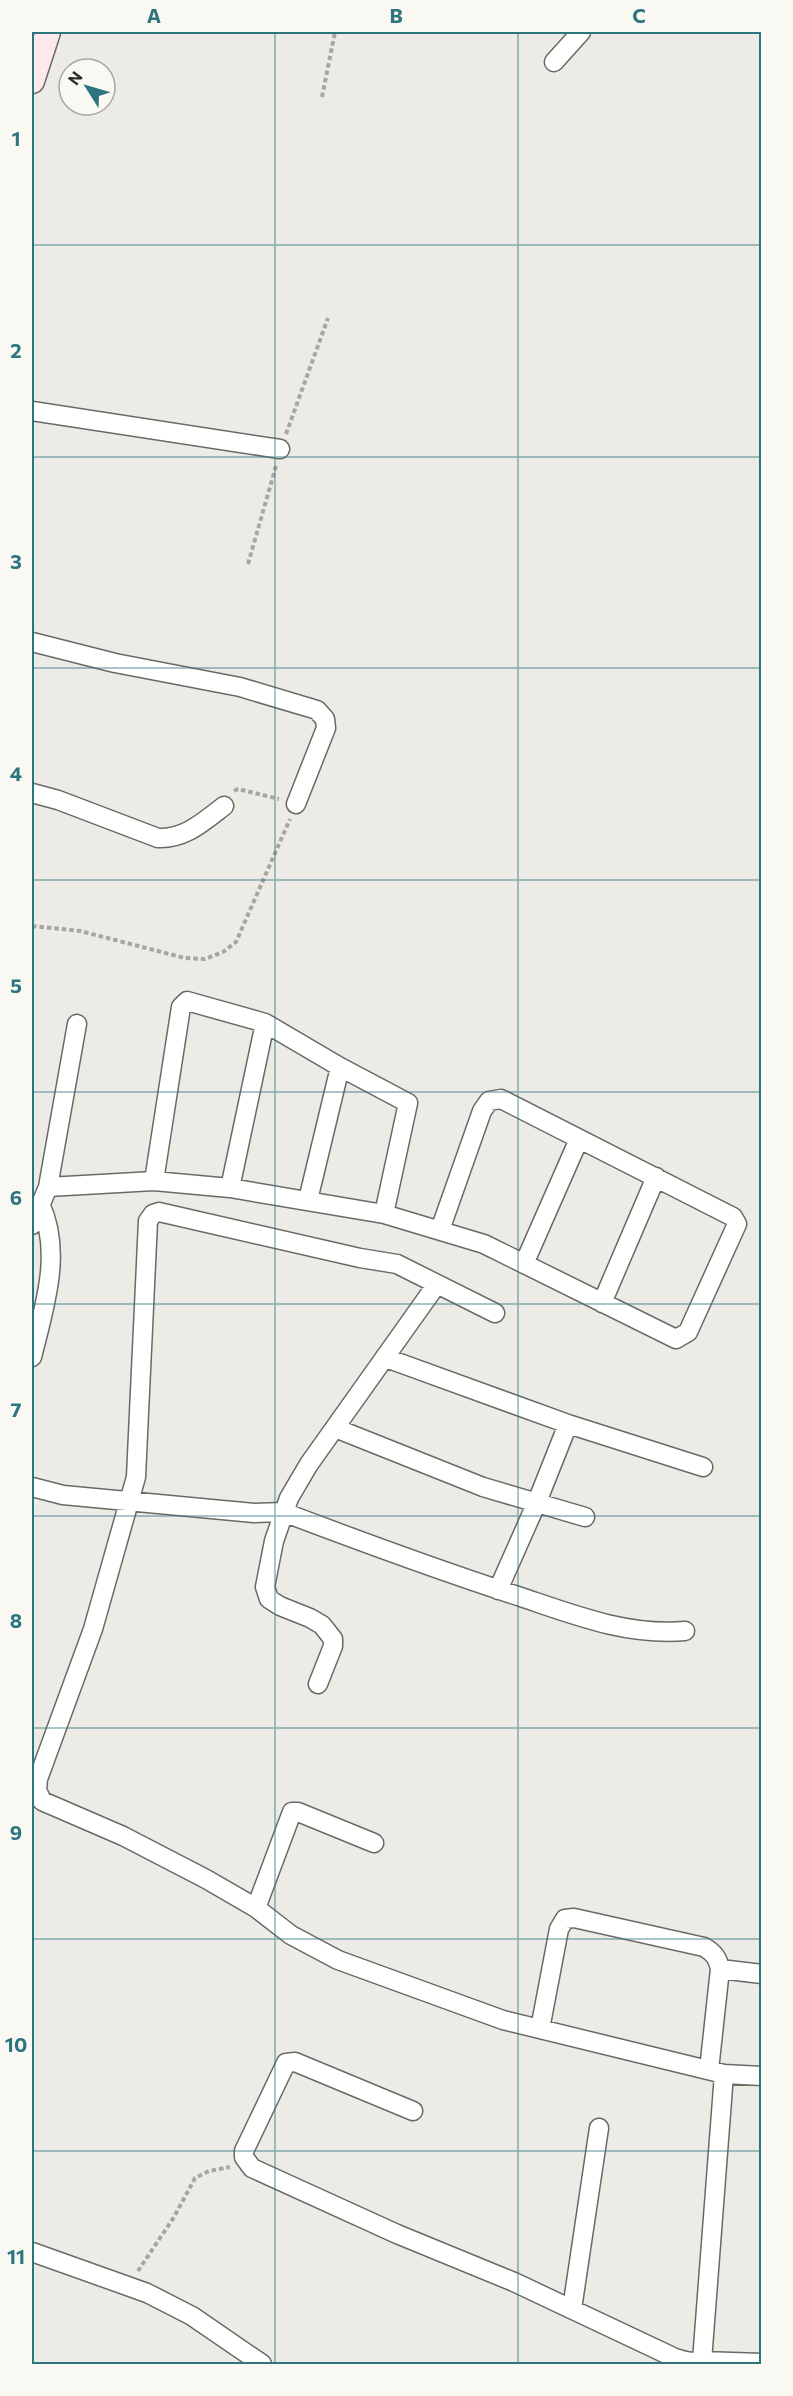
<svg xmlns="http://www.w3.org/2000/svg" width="793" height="2396" viewBox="0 0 793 2396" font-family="Commissioner,sans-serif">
  <rect width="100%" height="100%" fill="#edebe6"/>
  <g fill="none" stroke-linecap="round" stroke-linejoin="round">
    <g stroke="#6b6964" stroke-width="21">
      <path id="minor" d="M554 62 581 32
        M32 411 280 449
        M32 642 115 663 240 687 317 710 325 719 326 728 296 804
        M32 793 58 800 158 838C185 839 203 822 224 806
        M48 1187 77 1024
        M230 1188 265 1023
        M308 1200 340 1067
        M384 1214 484 1244 676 1339 688 1332 737 1224 733 1217 501 1099 489 1101 482 1111 440 1230
        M32 1225 48 1187 154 1181 230 1188 384 1214 408 1103 340 1067 265 1023 187 1001 181 1007 154 1181
        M524 1264 579 1139
        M602 1303 656 1177
        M495 1313 397 1264 360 1258 159 1212 153 1214 148 1221 136 1477 93 1629 38 1779 37 1790 42 1801 123 1836 206 1879 256 1908 291 1935 338 1960 503 2020 724 2074 762 2076
        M32 1357C44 1308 63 1252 40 1204
        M386 1358 568 1424 537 1502 498 1590
        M568 1424 703 1467
        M335 1428 483 1487 585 1517
        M32 1487 63 1495 254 1513 283 1512C362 1542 441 1571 521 1597 574 1615 628 1636 685 1631
        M318 1684 333 1646V1639L322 1625 310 1618 280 1606 269 1599 265 1587 274 1541 289 1498 309 1464 437 1284
        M256 1908 292 1812H298L374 1843
        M720 1969 762 1974
        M540 2029 559 1929 565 1919 574 1918 704 1947C714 1953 718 1958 720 1969L709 2070
        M413 2111 295 2062 286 2063 244 2151V2157L252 2168 397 2234 514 2282 675 2358C685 2361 691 2363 702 2361L724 2074
        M32 2252 147 2293 192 2316 262 2364
        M572 2309 599 2128
        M702 2361 762 2363"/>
    </g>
    <g stroke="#6b6964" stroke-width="27">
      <path id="secondary" d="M32 81 48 32"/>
    </g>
    <path stroke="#a8a6a2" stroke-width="4" stroke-dasharray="4.5 3" stroke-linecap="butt" d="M322 97 335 32
      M286 434 328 318
      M248 564 276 466
      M234 791 238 789 279 799
      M32 926 80 931 185 958 205 959 223 952 236 942 290 819
      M138 2271 174 2217 195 2178 209 2171 230 2167"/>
    <use href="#minor" stroke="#fff" stroke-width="18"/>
    <use href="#secondary" stroke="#fde8ec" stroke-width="24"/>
  </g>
  <path fill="none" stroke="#2d757e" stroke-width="1.5" stroke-opacity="0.55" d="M275 32V2364M518 32V2364M32 245H762M32 457H762M32 668H762M32 880H762M32 1092H762M32 1304H762M32 1516H762M32 1728H762M32 1939H762M32 2151H762"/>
  <rect width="793" height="2396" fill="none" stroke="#faf8f3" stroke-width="66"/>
  <g transform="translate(87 87) rotate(307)"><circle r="28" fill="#faf8f3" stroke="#a9a7a3" stroke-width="1.5"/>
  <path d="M0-4.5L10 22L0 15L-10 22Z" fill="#2d757e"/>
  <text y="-9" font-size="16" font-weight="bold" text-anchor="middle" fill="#2f2e2c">N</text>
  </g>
  <rect x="33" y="33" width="727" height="2330" fill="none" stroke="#2d757e" stroke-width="2"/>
  <g font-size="20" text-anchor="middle" font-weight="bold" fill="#2d757e">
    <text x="154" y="23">A</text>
    <text x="396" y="23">B</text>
    <text x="639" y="23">C</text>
    <text x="16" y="146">1</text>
    <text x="16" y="358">2</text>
    <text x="16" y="569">3</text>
    <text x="16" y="781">4</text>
    <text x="16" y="993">5</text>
    <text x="16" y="1205">6</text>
    <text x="16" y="1417">7</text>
    <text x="16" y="1628">8</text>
    <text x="16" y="1840">9</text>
    <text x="16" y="2052">10</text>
    <text x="16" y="2264">11</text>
  </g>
</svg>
